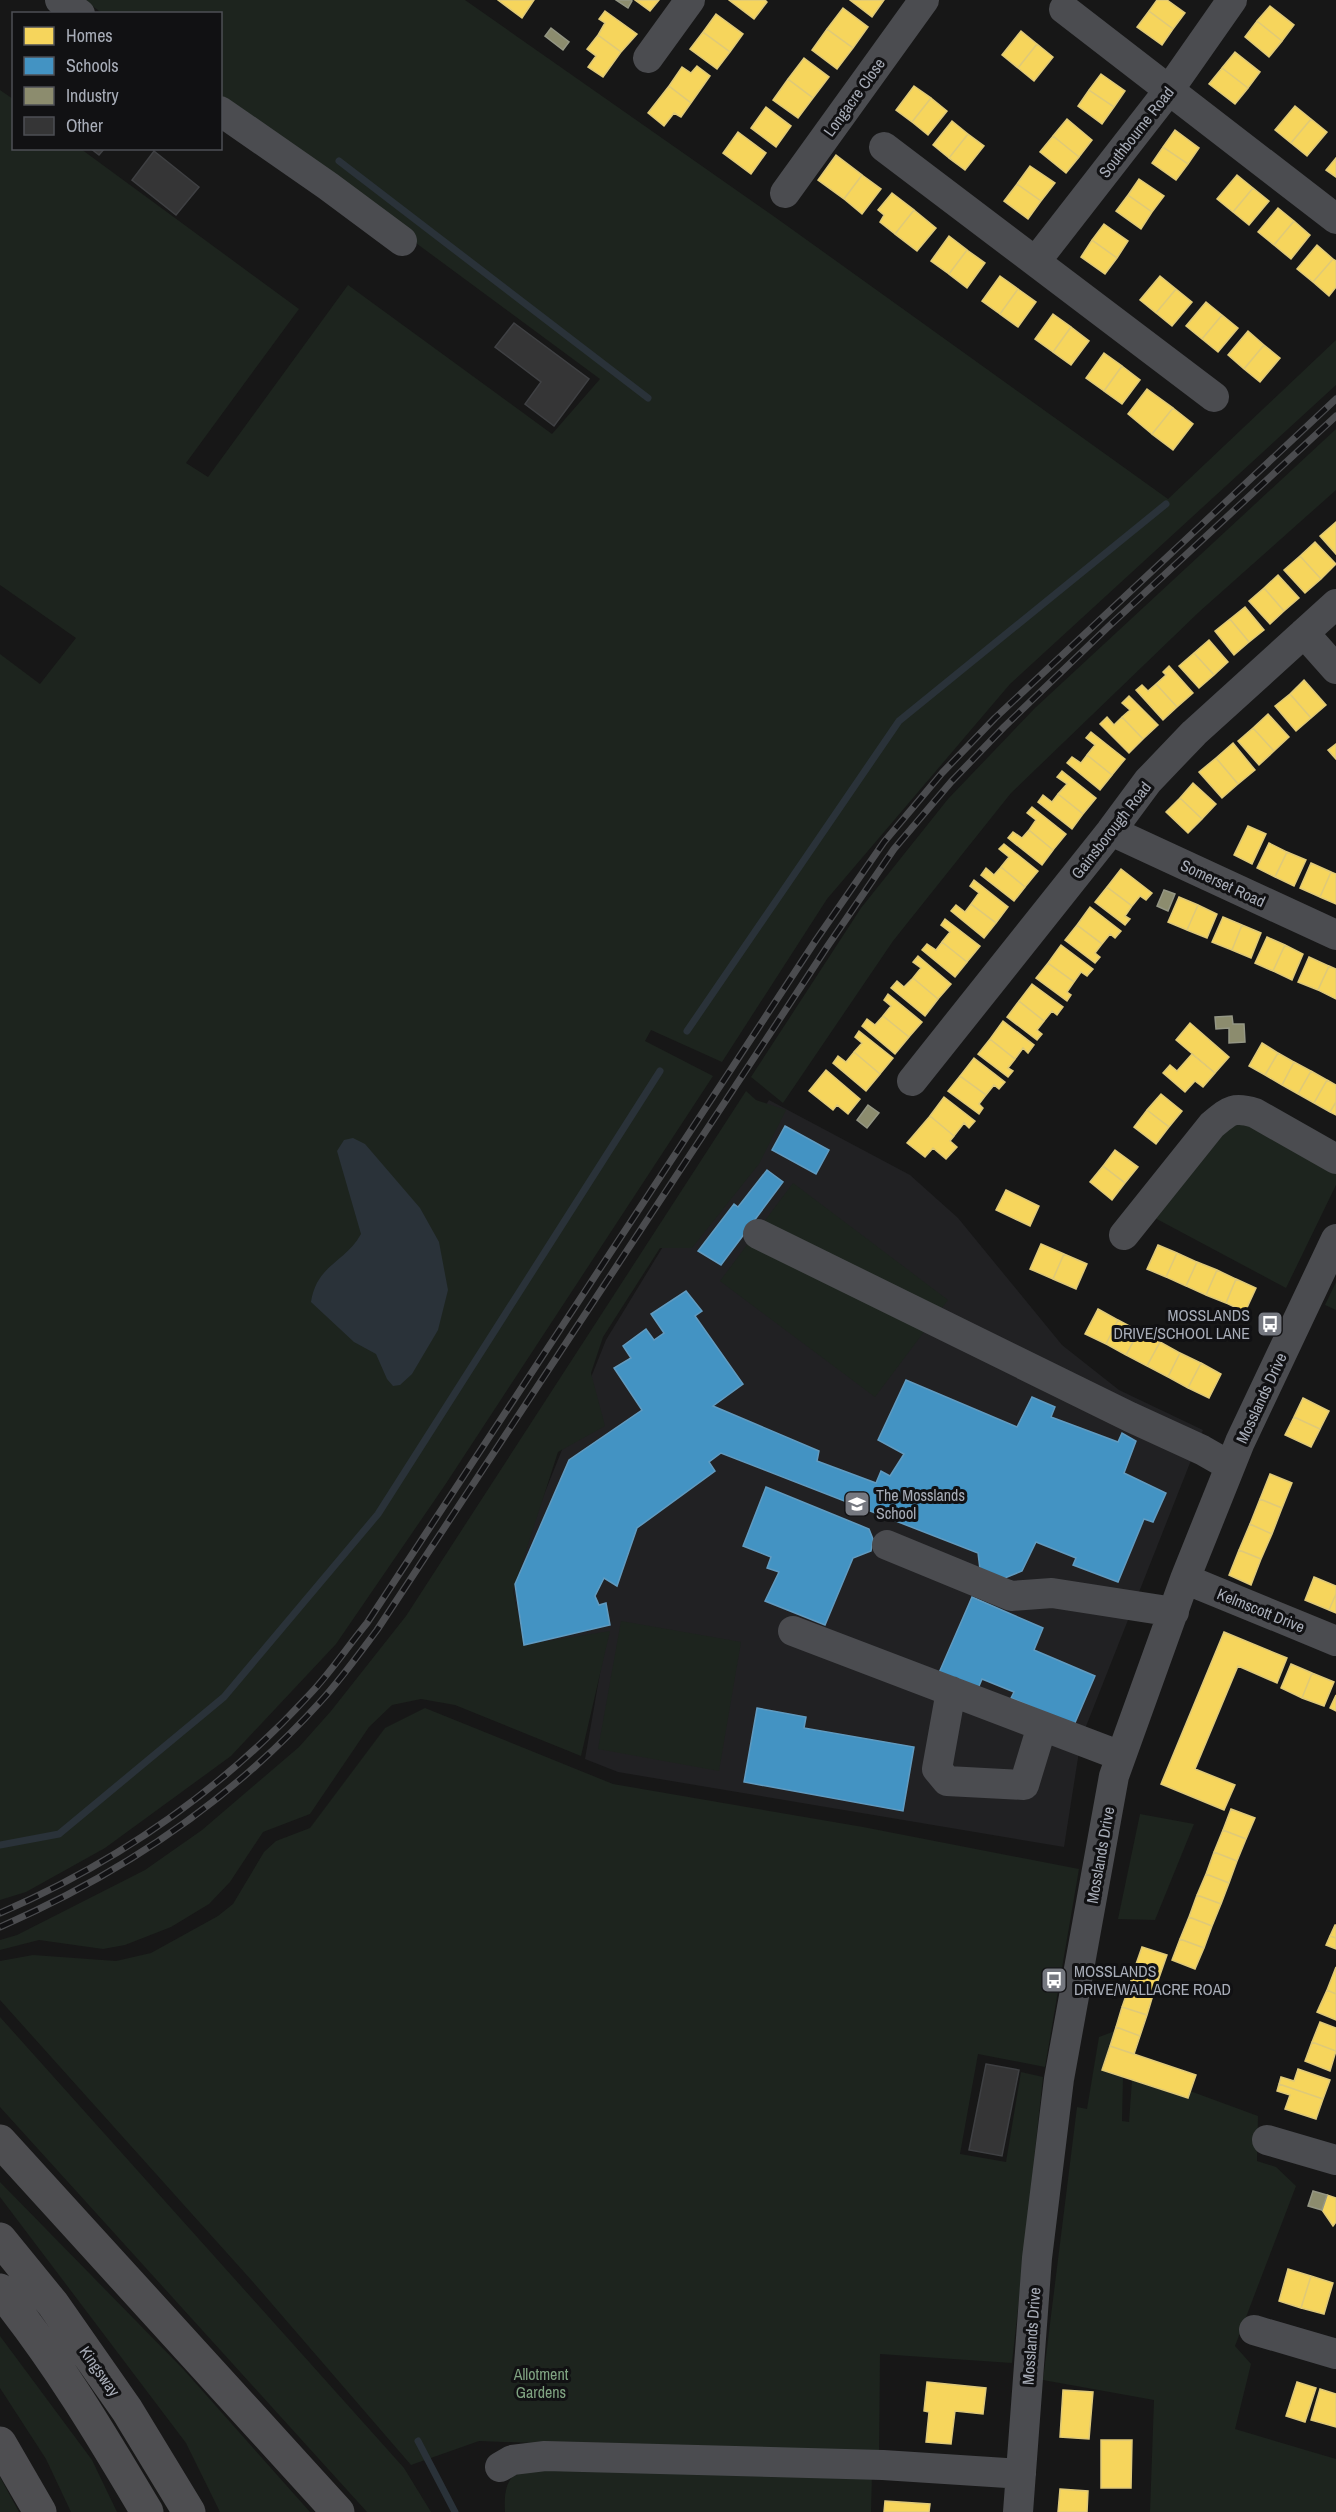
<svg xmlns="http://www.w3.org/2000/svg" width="1336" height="2512" viewBox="0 0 1336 2512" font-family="'Archivo Narrow',sans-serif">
  <rect width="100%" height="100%" fill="#171717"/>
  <path fill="#212123" d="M769 1100 910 1175 958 1218 1062 1345 1119 1390 1203 1430 1081 1739 1064 1847 618 1772 585 1759 607 1633 523 1648 511 1577 606 1340 667 1240 676 1242Z"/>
  <path fill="#1d241e" d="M84 0H465L779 220 1168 499 1336 340V385L1010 684 827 899 722 1062 651 1030 645 1041 713 1076 445 1485 336 1644 231 1756 105 1848 26 1892 0 1900V654L40 684 76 638 0 585V90L13 99 14 148 81 149 299 309 186 463 208 477 348 285 552 434 600 379 221 99 220 14 102 13Z
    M1336 429V490L1199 612 1011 793 893 941 783 1103 751 1077 861 908 948 799 1035 708Z
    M746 1091 756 1100 786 1110 759 1164 692 1248H660L603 1337 591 1373 605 1426 558 1452 513 1591 524 1645 610 1631 581 1756 455 1705 421 1699 392 1705 369 1727 310 1814 263 1832 230 1882 209 1904 171 1927 125 1945 103 1949 39 1940 0 1950V1940L17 1935 145 1870 202 1830 299 1747 331 1711 406 1616Z
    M1236 1119 1336 1166V1185L1286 1288 1153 1217Z
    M793 1183 948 1300 875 1397 720 1281Z
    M1336 1282V1310L1325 1305Z
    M621 1621 741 1642 719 1771 598 1749Z
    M425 1708 613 1784 863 1827 1079 1869 1045 2067 978 2054 960 2154 1006 2162 1021 2072 1043 2077 1012 2363 880 2354 879 2456 479 2441 411 2465 253 2282 0 2000V1961L33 1955 116 1961 151 1953 218 1916 233 1904 264 1852 276 1841 310 1828 385 1728Z
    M1140 1814 1194 1824 1155 1920 1118 1919Z
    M0 2017 404 2468 431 2512H367L0 2107Z
    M1115 2031 1102 2070 1123 2077 1122 2121 1129 2122 1132 2080 1187 2098 1190 2091 1258 2116 1257 2161 1276 2167 1296 2186 1235 2346 1251 2364 1235 2429 1336 2459V2512H1150L1154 2400 1043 2380 1077 2107 1087 2109 1099 2037Z
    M0 2182 184 2370 310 2512H220L186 2443 0 2197Z
    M0 2336 92 2460 117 2512H71L46 2459 0 2388Z
    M526 2465 872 2474 871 2512H505C504 2489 506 2478 526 2465Z
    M0 2477 19 2512H0Z"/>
  <path fill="#2a3239" d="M353 1138 365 1144 420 1208 439 1242 448 1290 438 1330 412 1374 400 1385 393 1386 387 1379 376 1354 354 1342 311 1302C317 1264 345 1263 361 1234L337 1151 344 1140Z"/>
  <path fill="#f6d55c" stroke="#dfc978" stroke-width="1.5" d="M498 0H534L522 18Z
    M635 0H659L650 11Z
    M729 0H765L767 2 754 19Z
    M850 0H884L872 17Z
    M1157 0H1167L1185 13 1173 29 1149 11Z
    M1270 6 1294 25 1282 41 1257 21Z
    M843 8 868 27 853 48 827 29Z
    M605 11 637 34 621 52 598 35 605 23 599 19Z
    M1149 11 1173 29 1162 45 1137 27Z
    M716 14 743 34 730 52 703 32Z
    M1257 21 1282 41 1269 57 1245 37Z
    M827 29 853 48 837 69 812 50Z
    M1021 31 1037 44 1018 68 1002 55Z
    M703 32 730 52 717 69 690 49Z
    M598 35 621 52 603 77 588 67 596 56 587 49Z
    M1037 44 1053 57 1034 81 1018 68Z
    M1235 52 1260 72 1248 88 1222 68Z
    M804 58 829 77 813 98 788 79Z
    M697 66 710 76 691 103 669 86 682 67 691 73Z
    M1222 68 1248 88 1235 104 1209 84Z
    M1101 74 1125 91 1114 107 1089 90Z
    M788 79 813 98 798 118 773 100Z
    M669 86 691 103 681 117 674 113 664 126 648 113Z
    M914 86 931 98 912 122 896 110Z
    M1089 90 1114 107 1102 124 1078 106Z
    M931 98 947 111 928 135 912 122Z
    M1295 106 1311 119 1291 143 1275 130Z
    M766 107 791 126 776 147 751 128Z
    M1067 119 1092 140 1079 157 1053 136Z
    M1311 119 1327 132 1307 156 1291 143Z
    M952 121 968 134 949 158 933 145Z
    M1175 130 1199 148 1188 164 1163 147Z
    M738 132 766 153 751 174 723 153Z
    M968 134 984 146 965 170 949 158Z
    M1053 136 1079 157 1066 173 1040 152Z
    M1163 147 1188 164 1176 180 1152 163Z
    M836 155 862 175 844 199 818 180Z
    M1336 158V177L1326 170Z
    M1030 166 1055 183 1041 201 1017 184Z
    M862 175 881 189 862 214 844 199Z
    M1237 175 1253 188 1233 212 1217 199Z
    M1139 179 1164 196 1152 212 1128 195Z
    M1017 184 1041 201 1028 219 1004 201Z
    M1253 188 1269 201 1249 225 1233 212Z
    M892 193 914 210 895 234 880 222 884 215 878 210Z
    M1128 195 1152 212 1141 229 1116 211Z
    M1278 208 1294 221 1274 245 1258 232Z
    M914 210 936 228 917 251 895 234Z
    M1294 221 1310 235 1291 259 1274 245Z
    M1104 224 1128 241 1117 258 1092 240Z
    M949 236 967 250 949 274 931 261Z
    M1092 240 1117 258 1105 274 1081 257Z
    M1317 245 1333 259 1313 282 1297 269Z
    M967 250 985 263 967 288 949 274Z
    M1333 259 1336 261V287L1329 296 1313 282Z
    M1000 276 1018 289 1000 314 982 301Z
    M1160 276 1176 289 1156 313 1140 300Z
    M1018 289 1036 302 1018 327 1000 314Z
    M1176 289 1192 302 1172 326 1156 313Z
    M1206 302 1222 315 1202 339 1186 326Z
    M1053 314 1071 327 1053 352 1035 339Z
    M1222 315 1238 328 1218 352 1202 339Z
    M1071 327 1089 341 1071 365 1053 352Z
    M1248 331 1264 345 1244 369 1228 355Z
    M1264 345 1280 358 1260 382 1244 369Z
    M1104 353 1122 366 1104 391 1086 378Z
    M1122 366 1140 380 1122 404 1104 391Z
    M1147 389 1173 408 1152 434 1128 414Z
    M1173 408 1193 424 1173 450 1152 434Z
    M1336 522V554L1320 536Z
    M1315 542 1336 564 1321 579 1300 556Z
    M1300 556 1321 579 1305 593 1284 570Z
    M1278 575 1299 598 1284 611 1264 588Z
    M1264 588 1284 611 1270 624 1249 601Z
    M1245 607 1264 630 1249 642 1230 619Z
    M1230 619 1249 642 1234 655 1215 631Z
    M1209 640 1228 662 1214 675 1194 653Z
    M1194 653 1214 675 1199 688 1179 666Z
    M1169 666 1193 693 1177 707 1156 684 1166 675 1163 672Z
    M1304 680 1326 705 1311 718 1290 694Z
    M1156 684 1177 707 1163 720 1136 690 1142 685 1148 691Z
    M1290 694 1311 718 1296 731 1275 706Z
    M1129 696 1158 725 1143 739 1122 717 1130 710 1122 703Z
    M1268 714 1289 737 1274 751 1253 728Z
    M1107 717 1114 725 1122 717 1143 739 1129 753 1100 724Z
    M1253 728 1274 751 1259 765 1238 741Z
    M1091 732 1125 759 1112 775 1087 755 1095 745 1086 738Z
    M1233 743 1255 770 1238 784 1216 758Z
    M1336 744V759L1328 750Z
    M1087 755 1112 775 1100 790 1067 763 1072 757 1081 763Z
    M1216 758 1238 784 1222 798 1199 772Z
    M1062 771 1096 798 1083 814 1058 794 1067 784 1057 777Z
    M1193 783 1216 804 1202 819 1180 798Z
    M1058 794 1083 814 1072 829 1038 802 1043 795 1052 802Z
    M1180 798 1202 819 1188 833 1166 812Z
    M1032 807 1066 834 1053 850 1029 830 1036 820 1027 813Z
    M1248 826 1266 834 1252 864 1234 855Z
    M1029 830 1053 850 1042 865 1008 838 1013 832 1022 838Z
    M1269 843 1287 852 1275 877 1257 868Z
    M1004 844 1038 871 1025 887 1001 867 1009 857 999 849Z
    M1287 852 1306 860 1294 886 1275 877Z
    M1311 863 1331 872 1320 897 1300 888Z
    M1001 867 1025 887 1014 901 981 875 986 868 994 875Z
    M1121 869 1152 893 1146 900 1140 896 1132 906 1107 887Z
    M1331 872 1336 874V904L1320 897Z
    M974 880 1008 907 996 923 971 904 979 893 970 886Z
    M1107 887 1132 906 1125 916 1130 919 1125 925 1095 902Z
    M1179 897 1198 905 1187 930 1168 922Z
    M971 904 996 923 984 938 951 911 956 905 965 912Z
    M1198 905 1217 914 1207 938 1187 930Z
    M1090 907 1121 931 1115 938 1110 934 1102 944 1077 925Z
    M1223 917 1242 925 1232 950 1212 942Z
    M945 919 980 946 967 962 942 942 950 932 941 925Z
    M1077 925 1102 944 1095 953 1100 957 1095 963 1065 940Z
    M1242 925 1261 933 1251 958 1232 950Z
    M1267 937 1285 945 1273 971 1255 963Z
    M942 942 967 962 955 977 922 950 927 944 936 950Z
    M1061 945 1093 969 1087 976 1081 972 1074 982 1048 963Z
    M1285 945 1303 954 1292 980 1273 971Z
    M918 956 951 984 938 999 913 978 921 968 913 962Z
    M1309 957 1329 966 1318 990 1298 982Z
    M1048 963 1074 982 1067 992 1071 995 1067 1001 1036 978Z
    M1329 966 1336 969V999L1318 990Z
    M913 978 938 999 925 1016 891 988 897 981 904 987Z
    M1032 984 1063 1007 1057 1015 1052 1011 1044 1021 1019 1001Z
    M888 994 922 1022 909 1037 883 1016 891 1006 884 1000Z
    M1019 1001 1044 1021 1037 1030 1042 1034 1037 1040 1007 1017Z
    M883 1016 909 1037 895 1054 862 1026 867 1019 875 1025Z
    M1003 1021 1034 1045 1028 1053 1023 1048 1015 1059 990 1039Z
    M1190 1023 1229 1057 1215 1073 1176 1040Z
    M859 1031 893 1058 880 1074 854 1052 862 1043 855 1037Z
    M990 1039 1015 1059 1008 1068 1013 1071 1008 1077 978 1054Z
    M1262 1043 1278 1053 1265 1075 1249 1066Z
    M854 1052 880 1074 866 1091 833 1063 838 1056 846 1062Z
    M1278 1053 1294 1062 1282 1085 1265 1075Z
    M1192 1054 1215 1073 1203 1087 1195 1081 1185 1092 1163 1073 1170 1065 1177 1071Z
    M974 1058 1005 1082 999 1089 994 1085 986 1095 960 1076Z
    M1294 1062 1311 1071 1298 1094 1282 1085Z
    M826 1070 860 1099 848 1114 837 1105 833 1110 809 1091Z
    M1311 1071 1327 1080 1314 1103 1298 1094Z
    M960 1076 986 1095 979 1104 983 1108 979 1114 948 1091Z
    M1327 1080 1336 1085V1102L1330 1112 1314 1103Z
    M1161 1094 1182 1111 1169 1127 1147 1110Z
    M944 1097 975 1121 969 1128 964 1123 954 1136 930 1116Z
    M1336 1102V1115L1330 1112Z
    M1147 1110 1169 1127 1156 1144 1134 1127Z
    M930 1116 954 1136 950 1141 957 1147 946 1159 933 1148 925 1157 907 1143Z
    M1115 1150 1138 1167 1125 1183 1103 1166Z
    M1103 1166 1125 1183 1112 1200 1090 1182Z
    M1006 1190 1039 1206 1030 1226 996 1210Z
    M1041 1244 1064 1254 1053 1279 1030 1269Z
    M1158 1245 1177 1253 1166 1277 1147 1269Z
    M1177 1253 1197 1262 1186 1286 1166 1277Z
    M1064 1254 1087 1264 1076 1289 1053 1279Z
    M1197 1262 1217 1270 1206 1295 1186 1286Z
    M1217 1270 1236 1279 1226 1303 1206 1295Z
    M1236 1279 1256 1288 1245 1312 1226 1303Z
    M1098 1309 1118 1320 1106 1344 1085 1334Z
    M1118 1320 1139 1331 1126 1355 1106 1344Z
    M1139 1331 1160 1342 1147 1366 1126 1355Z
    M1160 1342 1180 1353 1168 1377 1147 1366Z
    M1180 1353 1201 1363 1188 1388 1168 1377Z
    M1201 1363 1221 1374 1209 1398 1188 1388Z
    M1303 1398 1329 1411 1320 1429 1294 1417Z
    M1294 1417 1320 1429 1311 1447 1285 1435Z
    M1270 1474 1292 1483 1282 1508 1260 1499Z
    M1260 1499 1282 1508 1272 1534 1250 1524Z
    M1250 1524 1272 1534 1261 1559 1239 1550Z
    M1239 1550 1261 1559 1251 1585 1229 1575Z
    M1314 1577 1336 1586V1594L1329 1610 1305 1600Z
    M1336 1594V1613L1329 1610Z
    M1224 1632 1287 1658 1277 1683 1238 1666 1195 1769 1235 1785 1224 1810 1161 1784Z
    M1291 1664 1312 1673 1302 1698 1281 1688Z
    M1312 1673 1334 1682 1324 1706 1302 1698Z
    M1336 1695V1711L1330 1708Z
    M1231 1809 1255 1818 1246 1839 1223 1830Z
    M1223 1830 1246 1839 1237 1861 1214 1852Z
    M1214 1852 1237 1861 1229 1883 1206 1874Z
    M1206 1874 1229 1883 1221 1904 1197 1895Z
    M1197 1895 1221 1904 1212 1926 1189 1917Z
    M1189 1917 1212 1926 1204 1948 1180 1939Z
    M1335 1925H1336V1938L1330 1936Z
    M1330 1936 1336 1938V1949L1326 1945Z
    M1180 1939 1204 1948 1195 1969 1172 1960Z
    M1142 1947 1167 1955 1160 1975 1135 1967Z
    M1135 1967 1160 1975 1153 1995 1129 1987Z
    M1336 1967V1994L1327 1990Z
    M1129 1987 1153 1995 1147 2015 1122 2007Z
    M1327 1990 1336 1994V2020L1317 2012Z
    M1122 2007 1147 2015 1140 2036 1116 2027Z
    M1320 2022 1336 2028V2051L1312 2042Z
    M1116 2027 1140 2036 1134 2054 1110 2046Z
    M1312 2042 1336 2051 1330 2071 1305 2061Z
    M1110 2046 1196 2075 1188 2098 1102 2070Z
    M1298 2069 1330 2080 1323 2099 1279 2084 1281 2077 1294 2081Z
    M1279 2084 1323 2099 1316 2119 1285 2109 1290 2095 1277 2091Z
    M1327 2195 1336 2198V2222L1333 2226 1322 2210Z
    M1288 2269 1311 2276 1301 2308 1279 2301Z
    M1311 2276 1333 2283 1324 2314 1301 2308Z
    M927 2382 986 2388 983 2414 955 2411 951 2444 926 2442 929 2412 924 2411Z
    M1297 2382 1316 2388 1305 2422 1286 2416Z
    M1320 2389 1336 2394V2427L1311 2420Z
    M1063 2390 1093 2392 1089 2439 1060 2437Z
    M1101 2440H1132L1131 2488H1101Z
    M1060 2489 1088 2491 1087 2512H1058Z
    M885 2501 930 2504 929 2512H884Z"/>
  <path fill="#4393c3" stroke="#619bc0" stroke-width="1.5" d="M785 1126 829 1150 816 1174 772 1150Z
    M767 1170 783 1182 721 1265 698 1251 734 1204 738 1207Z
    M686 1291 702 1311 695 1316 743 1384 713 1406 819 1451 817 1461 876 1483 881 1471 890 1476 904 1454 878 1440 906 1380 1017 1427 1032 1397 1055 1407 1051 1417 1118 1442 1122 1433 1136 1441 1124 1473 1166 1493 1153 1522 1144 1519 1118 1582 1073 1565 1076 1558 1036 1542 1022 1571 1000 1580 980 1569 978 1553 721 1453 709 1462 715 1471 637 1528 617 1586 604 1578 595 1596 599 1605 606 1603 610 1625 524 1645 515 1584 569 1460 642 1410 614 1368 631 1358 623 1346 646 1329 654 1340 664 1333 651 1314Z
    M766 1487 869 1529 873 1539 871 1551 853 1558 825 1625 765 1601 779 1572 767 1568 771 1557 743 1546Z
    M972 1597 1043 1628 1034 1650 1095 1676 1074 1725 1011 1698 1014 1692 982 1679 977 1691 938 1675Z
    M757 1708 806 1717 804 1728 914 1747 903 1811 744 1782Z"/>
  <path fill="#8c8c6e" stroke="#949684" stroke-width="1.5" d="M616 0H631L632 1 628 8Z
    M551 28 569 42 563 50 545 36Z
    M1164 890 1175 894 1168 911 1157 906Z
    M1232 1016 1233 1024H1244L1245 1042 1229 1043V1028L1216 1029 1215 1017Z
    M868 1105 879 1113 867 1128 857 1120Z
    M1313 2191 1327 2195 1322 2210 1308 2206Z"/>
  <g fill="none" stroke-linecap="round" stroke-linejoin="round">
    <path stroke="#2a3239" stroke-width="7" d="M339 161 648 398
      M687 1031 899 721 1166 504
      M0 1845 59 1834 224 1697 378 1514 660 1071
      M418 2441 455 2512"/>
  </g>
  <path fill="#353536" stroke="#3f4043" stroke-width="1.5" d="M90 148H105L99 155Z
    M154 151 199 187 176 215 132 180Z
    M514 323 589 379 554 426 525 404 541 382 495 347Z
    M986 2064 1019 2070 1002 2156 969 2150Z"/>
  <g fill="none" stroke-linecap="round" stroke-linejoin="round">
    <path stroke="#4b4c50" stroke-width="30" d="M60 0 80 14
      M1064 9 1336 219
      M648 58 690 0
      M220 111 328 186 402 241
      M884 147 1214 397
      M785 193 924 0
      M1036 261 1169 90 1232 0
      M1304 633 1336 669
      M1111 831 1336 935
      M912 1081 1111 831 1148 781 1194 733 1336 604
      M758 1234 1130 1417 1202 1450 1230 1466
      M1124 1235 1212 1125C1229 1111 1233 1106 1255 1113L1336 1159
      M887 1545 1011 1596 1052 1593 1174 1612
      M1185 1579 1336 1641
      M793 1631 1121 1756
      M951 1691 937 1769 947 1781 1024 1785 1042 1726
      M1267 2140 1336 2160
      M1254 2330 1336 2354
      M500 2467 512 2460 545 2456 883 2465 1021 2474
      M1018 2512 1037 2258 1059 2079 1114 1776 1185 1579 1240 1442 1336 1239"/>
    <path stroke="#4e4e51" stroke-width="33" d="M0 2141 338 2512
      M0 2239 53 2304 127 2410 189 2512
      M0 2290C56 2359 102 2436 147 2512
      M0 2443 40 2512"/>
    <g stroke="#4b4c4f" stroke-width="7">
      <path id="rail" d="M0 1913C118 1862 223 1789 310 1694 331 1672 348 1646 367 1623L816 940 884 842 942 773 995 718 1336 399
        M0 1927C121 1874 232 1800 321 1701 341 1679 359 1654 377 1630L827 947 894 849 951 782 1004 727 1108 627 1336 416"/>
    </g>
    <use href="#rail" stroke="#111113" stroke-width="4.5" stroke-dasharray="14" stroke-linecap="butt"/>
  </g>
  <defs>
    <g id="bus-square" transform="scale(1.35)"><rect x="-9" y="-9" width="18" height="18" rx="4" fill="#757880" stroke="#111113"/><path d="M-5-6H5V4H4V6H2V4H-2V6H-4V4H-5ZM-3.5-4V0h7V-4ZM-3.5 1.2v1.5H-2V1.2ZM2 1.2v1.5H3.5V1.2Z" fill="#fff"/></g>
    <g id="school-square" transform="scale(1.35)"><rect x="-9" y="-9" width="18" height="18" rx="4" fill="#757880" stroke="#111113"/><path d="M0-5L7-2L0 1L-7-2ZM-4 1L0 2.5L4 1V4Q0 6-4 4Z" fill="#fff"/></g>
  </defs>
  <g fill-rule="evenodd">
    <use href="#bus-square" x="1270" y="1324"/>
    <use href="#school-square" x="857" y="1504"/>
    <use href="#bus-square" x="1054" y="1980"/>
  </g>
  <g text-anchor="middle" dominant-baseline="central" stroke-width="6" stroke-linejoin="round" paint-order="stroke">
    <g font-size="16" fill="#a8adb8" stroke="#111113">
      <text transform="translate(854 97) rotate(-54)">Longacre Close</text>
      <text transform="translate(1136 132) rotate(-52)">Southbourne Road</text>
      <text transform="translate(1111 830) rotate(-52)">Gainsborough Road</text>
      <text transform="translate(1223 883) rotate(25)">Somerset Road</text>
      <text transform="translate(1261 1398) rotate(-65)">Mosslands Drive</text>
      <text transform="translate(1261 1610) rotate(22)">Kelmscott Drive</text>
      <text transform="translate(1100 1855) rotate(-80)">Mosslands Drive</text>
      <text transform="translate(1031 2336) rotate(-86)">Mosslands Drive</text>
      <text transform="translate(100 2371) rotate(55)">Kingsway</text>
    </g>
    <g font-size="16" fill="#a8adb8" stroke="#111113" text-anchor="start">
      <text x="1250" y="1315" text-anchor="end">MOSSLANDS<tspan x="1250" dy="18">DRIVE/SCHOOL LANE</tspan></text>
      <text x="876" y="1495">The Mosslands<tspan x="876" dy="18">School</tspan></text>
      <text x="1074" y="1971">MOSSLANDS<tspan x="1074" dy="18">DRIVE/WALLACRE ROAD</tspan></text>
    </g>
    <g font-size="16" fill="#7fa381" stroke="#111113">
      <text x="541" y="2374">Allotment<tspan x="541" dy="18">Gardens</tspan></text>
    </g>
  </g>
  <rect x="12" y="12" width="210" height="138" fill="#111113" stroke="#4d4f55" stroke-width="1.5"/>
  <rect x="24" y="27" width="30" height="18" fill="#f6d55c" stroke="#4d4f55" stroke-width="1.5"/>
  <text x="66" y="42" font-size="18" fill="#a8adb8">Homes</text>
  <rect x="24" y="57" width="30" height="18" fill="#4393c3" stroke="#4d4f55" stroke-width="1.5"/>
  <text x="66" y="72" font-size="18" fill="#a8adb8">Schools</text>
  <rect x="24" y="87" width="30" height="18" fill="#8c8c6e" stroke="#4d4f55" stroke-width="1.5"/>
  <text x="66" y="102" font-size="18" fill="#a8adb8">Industry</text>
  <rect x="24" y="117" width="30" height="18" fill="#353536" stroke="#4d4f55" stroke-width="1.5"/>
  <text x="66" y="132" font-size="18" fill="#a8adb8">Other</text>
</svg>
